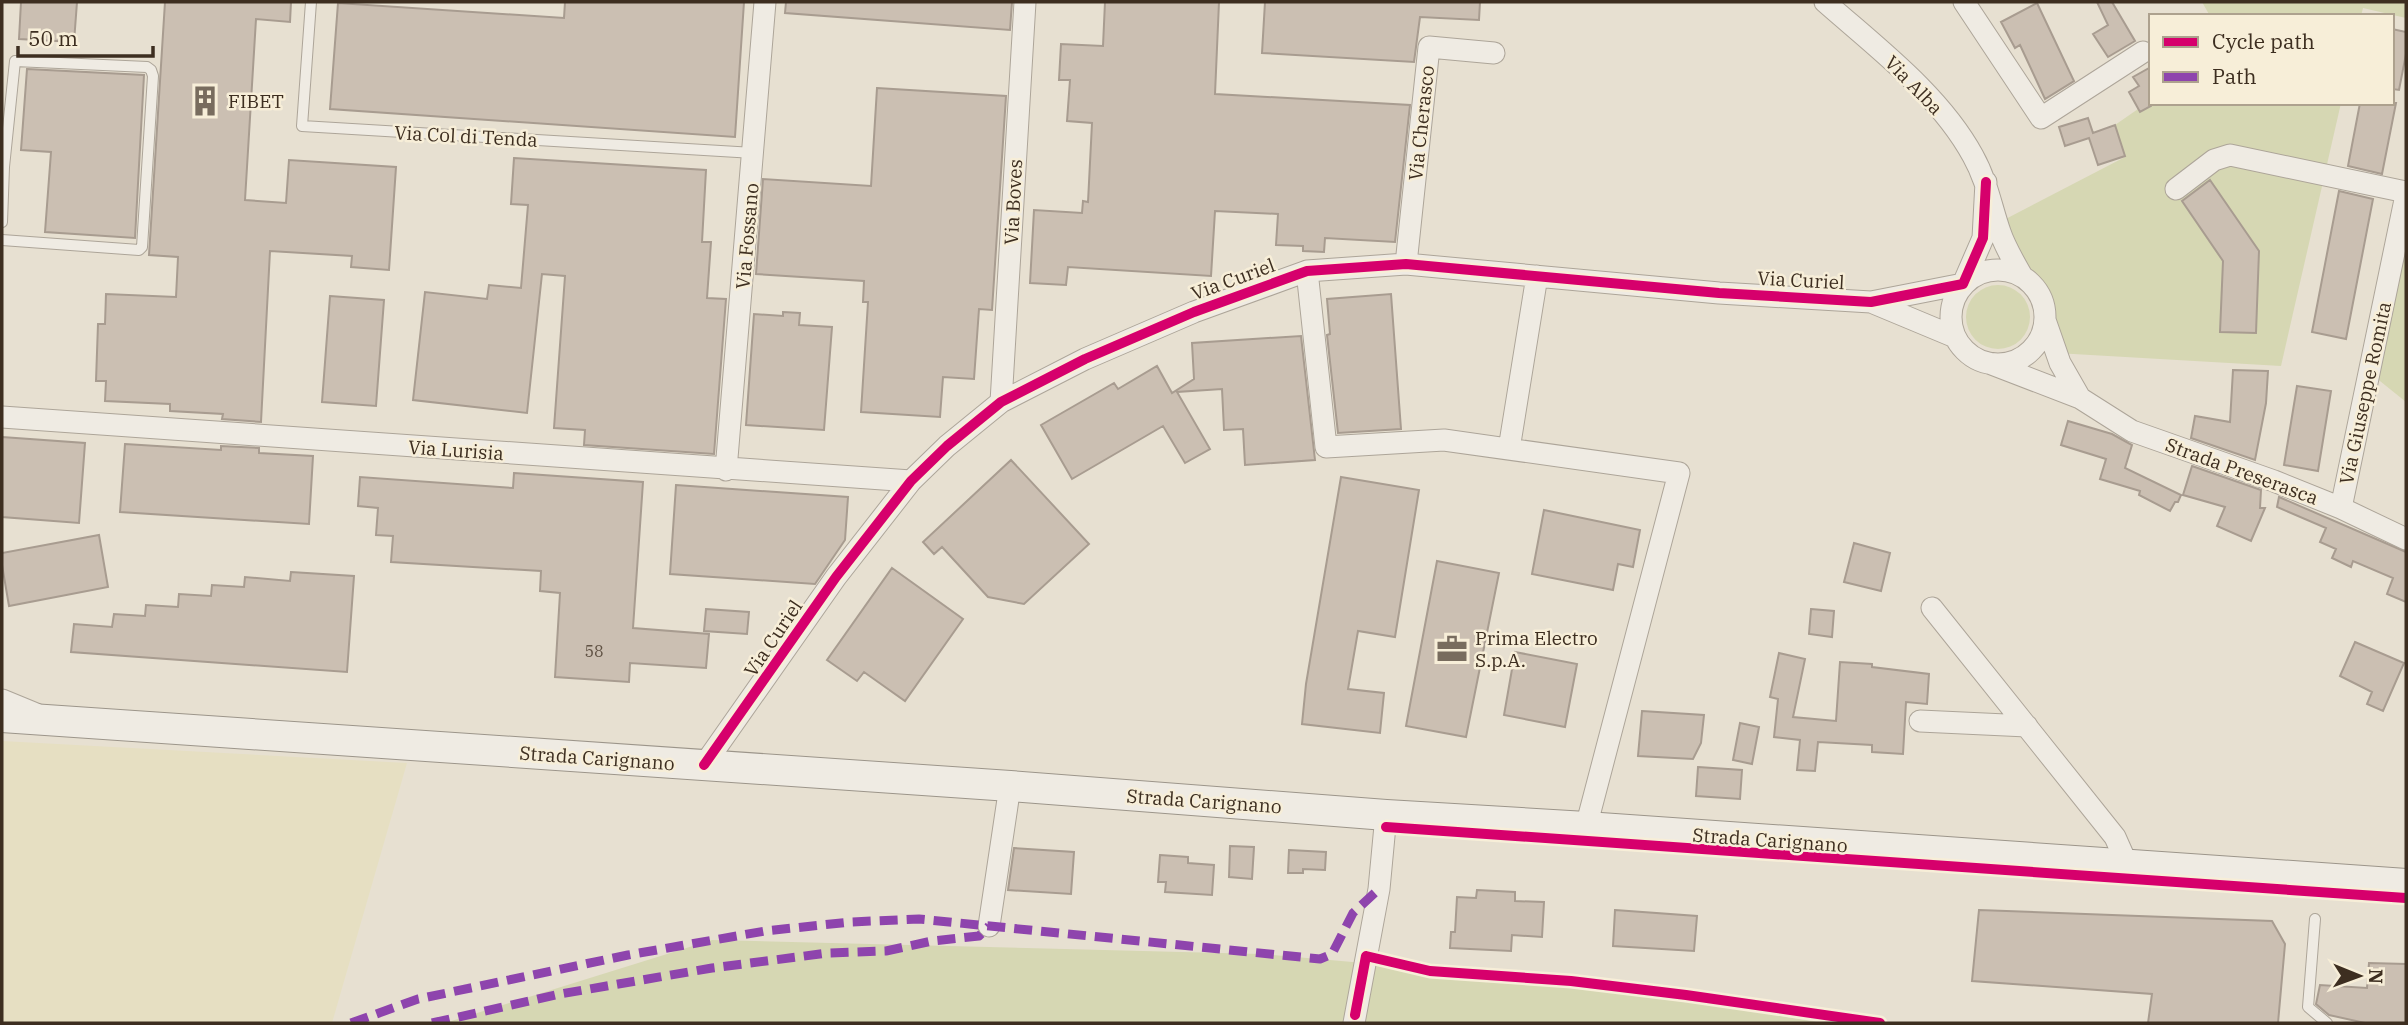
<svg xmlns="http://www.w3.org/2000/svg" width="2408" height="1025" viewBox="0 0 2408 1025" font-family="'IBM Plex Serif',serif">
  <rect width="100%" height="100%" fill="#e7e0d1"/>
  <path fill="#e6dfc2" d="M2 741 407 763 332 1023H2Z"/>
  <path fill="#d6d7b3" d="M2202 2H2406V18L2363 8 2361 16H2210Z
    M2151 100V103H2341L2281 366 2056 353 1998 223 2125 157 2115 125Z
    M2406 224V402L2370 373Z
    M1966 317a32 32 0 1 1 64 0a32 32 0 1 1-64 0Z
    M712 940 1260 954 1581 982 1822 1023H445Z"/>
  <path fill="#cbbfb2" stroke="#a89c90" stroke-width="2" d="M21 2H77L74 42 19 39Z
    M165 2H291L290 22 256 19 245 200 286 203 289 160 396 167 389 270 351 267 352 256 270 251 261 422 222 419 223 414 170 411V404L105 401 106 381H96L98 324H105L106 294 176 297 178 257 149 255Z
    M565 2H744L735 137 330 109 338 3 564 18Z
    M786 2H1012L1010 30 785 13Z
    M1105 2H1219L1215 94 1410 105 1395 242 1325 238 1324 252 1303 251V246L1276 245 1278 214 1215 211 1211 276 1068 267 1066 285 1030 283 1034 210 1082 213 1083 201 1088 202 1092 123 1067 121 1070 80H1059L1061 44 1103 46Z
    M1265 2H1480L1479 20 1420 17 1414 62 1262 53Z
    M2097 2H2112L2135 41 2108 57 2093 34 2108 25Z
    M2037 3 2074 81 2045 99 2020 45 2015 48 2001 22Z
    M2392 29 2406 32V54L2399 90 2392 89Z
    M2151 67V106L2140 112 2129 92 2139 86 2133 77Z
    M27 69 144 75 135 238 45 232 51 152 21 150Z
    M877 88 1006 96 992 310 979 309 974 379 943 377 940 417 861 412 868 302H863L864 281 756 274 763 179 871 186Z
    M2360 103H2396L2382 174 2348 166Z
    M2088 118 2093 133 2115 125 2125 156 2098 165 2089 138 2065 146 2059 127Z
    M514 158 706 170 702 242H711L707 298 726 299 714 454 584 445 585 430 554 428 565 276 542 274 527 413 413 400 425 292 487 299 489 285 521 288 528 205 511 204Z
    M2210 180 2259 251 2256 333 2220 332 2223 261 2182 201Z
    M2339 191 2373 199 2346 339 2312 332Z
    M1391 294 1401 429 1338 433 1327 335 1330 334 1327 299Z
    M330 296 384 300 376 406 322 402Z
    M783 312 800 313 799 325 832 327 824 430 746 425 754 314 783 316Z
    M1301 336 1315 460 1245 465 1243 429 1224 430 1222 389 1177 392 1210 449 1185 463 1163 426 1072 479 1041 425 1114 383 1118 389 1157 366 1172 393 1194 379 1192 343Z
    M2233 370 2268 371 2266 403 2255 460 2191 438 2195 416 2230 422Z
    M2297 386 2331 391 2318 471 2284 465Z
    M2068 421 2112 434 2132 445 2125 468 2181 495 2178 502H2175L2170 511 2139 495 2140 491 2100 479 2106 459 2061 445Z
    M2 437 85 443 79 523 2 517Z
    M125 444 221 450V446L259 448V453L313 456 309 524 120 512Z
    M1011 460 1089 544 1024 604 988 597 942 547 934 554 923 542Z
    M2192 466 2261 490 2260 508H2265L2251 541 2217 526 2225 507 2183 495Z
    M514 473 643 482 633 628 709 634 706 668 630 663 629 682 555 677 560 593 540 591 541 571 391 562 393 536 376 535 378 508 358 506 360 477 513 488Z
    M1341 477 1419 490 1395 637 1358 631 1348 689 1384 693 1380 733 1302 724 1306 684Z
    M676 485 848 497 845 540 815 584 670 574Z
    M2279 497 2406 552V602L2387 594 2393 578 2353 561 2351 567 2332 558 2336 549 2320 542 2326 528 2277 507Z
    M1544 510 1640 530 1633 567 1618 564 1613 590 1532 574Z
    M99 535 108 587 9 606 2 565V553Z
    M1854 543 1890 553 1881 591 1844 582Z
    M1437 561 1499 573 1466 737 1406 726Z
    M892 568 963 619 905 701 864 672 857 681 827 660Z
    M291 572 354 576 347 672 71 652 74 624 112 627 114 614 145 616 146 605 178 607 179 594 211 596 212 585 244 587 245 577 290 581Z
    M706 609 749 612 747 634 704 631Z
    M1811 609 1834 611 1832 637 1809 634Z
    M2355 642 2404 663 2383 711 2367 704 2372 692 2340 676Z
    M1515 652 1577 664 1565 727 1504 715Z
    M1779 653 1805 659 1793 717 1836 721 1840 662 1872 664V667L1929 674 1927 704 1906 702 1903 754 1872 752V745L1818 742 1815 771 1797 770 1800 740 1774 737 1778 699 1770 697Z
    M1642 711 1704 715 1701 743 1693 759 1638 756Z
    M1740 723 1759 727 1752 764 1733 760Z
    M1698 767 1742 770 1740 799 1696 796Z
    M1230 846 1254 847 1252 879 1229 877Z
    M1014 848 1074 852 1071 894 1008 890Z
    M1289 850 1326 852 1325 870 1303 869V873H1288Z
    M1160 855 1188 857V863L1214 865 1212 895 1165 892 1166 882H1158Z
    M1477 890 1515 892V901L1544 902 1542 937 1512 935 1511 951 1450 948 1451 932H1455L1457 897 1476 898Z
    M1615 910 1697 916 1694 951 1613 946Z
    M1979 910 2272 921 2285 944 2278 1023H2148L2152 994 1972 981Z
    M2369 963 2406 964V1023H2365L2329 1015 2316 1004 2320 985 2367 988Z"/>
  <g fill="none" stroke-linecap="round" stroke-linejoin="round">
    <g stroke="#ada599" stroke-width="12">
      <path id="lane" d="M311 2 302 126 754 153
        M2 222 4 167 15 61 147 67 151 70 153 76 142 247 139 250 2 240
        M2315 919 2308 1007 2327 1023"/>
    </g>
    <g stroke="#ada599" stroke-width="23">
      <path id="street" d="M1825 2C1876 47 1940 95 1973 156 1987 181 1991 206 2000 232 2005 247 2014 262 2022 276
        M1964 2 2041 118 2143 52
        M2176 189 2214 160 2230 155 2406 192
        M1406 264 1429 47 1494 53
        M1951 317a47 47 0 1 1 94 0a47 47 0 1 1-94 0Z
        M1307 271 1326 447 1444 440 1679 473 1586 827
        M1871 302 1955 337
        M2045 320 2060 363 2080 398
        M1989 363 2080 398 2132 431 2274 481 2341 508 2406 539
        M1001 402 1025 2
        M2 417 911 481
        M1509 449 1537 276
        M726 470 765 2
        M2341 508 2406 195
        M1932 608 2115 837 2127 864
        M2 700 36 714
        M1920 721 2027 726
        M704 765 836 577 911 481 947 446 1001 402 1085 359 1194 312 1307 271 1406 264 1719 293 1871 302 1963 284 1983 238 1986 182
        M989 926 1010 786
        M1354 1023 1379 889 1386 815"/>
    </g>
    <g stroke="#9c958a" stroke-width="32">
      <path id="secondary" d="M2 717 1010 786 1386 815 1586 827 2406 884"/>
    </g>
    <use href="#lane" stroke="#efebe3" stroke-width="10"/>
    <use href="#street" stroke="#efebe3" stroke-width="21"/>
    <use href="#secondary" stroke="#efebe3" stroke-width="30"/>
    <path stroke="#8e44ad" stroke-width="9" stroke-dasharray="18 9" stroke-linecap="butt" d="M351 1023 418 999 628 955 765 931 850 922 919 919 1320 959 1332 954 1353 913 1379 889
      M432 1023 560 994 712 968 828 953 886 951 932 941 979 936 989 926"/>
    <g stroke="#f7eed8" stroke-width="15">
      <path id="cycleway" d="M704 765 836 577 911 481 947 446 1001 402 1085 359 1194 312 1307 271 1406 264 1719 293 1871 302 1963 284 1983 238 1986 182
        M1386 827 2406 898
        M1355 1015 1366 956 1430 971 1571 981 1686 995 1880 1023"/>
    </g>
    <use href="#cycleway" stroke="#d6006c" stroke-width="10"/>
  </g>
  <defs>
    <g id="building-bare" transform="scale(2.415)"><path d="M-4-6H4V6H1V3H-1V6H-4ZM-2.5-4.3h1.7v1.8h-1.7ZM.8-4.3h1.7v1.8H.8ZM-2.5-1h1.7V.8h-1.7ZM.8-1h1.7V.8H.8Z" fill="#786c5e" stroke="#f7eed8" stroke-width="2.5" paint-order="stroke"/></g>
    <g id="office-bare" transform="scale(2.415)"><path d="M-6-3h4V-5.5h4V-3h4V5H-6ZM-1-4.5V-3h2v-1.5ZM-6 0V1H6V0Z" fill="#786c5e" stroke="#f7eed8" stroke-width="2.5" paint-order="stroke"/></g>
  </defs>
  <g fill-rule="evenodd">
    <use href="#building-bare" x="205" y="101"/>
    <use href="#office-bare" x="1452" y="649"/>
  </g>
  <g text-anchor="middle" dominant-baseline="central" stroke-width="5" stroke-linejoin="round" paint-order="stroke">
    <g font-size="16" fill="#605244">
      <text x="594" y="651">58</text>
    </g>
    <g font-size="19" fill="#3d2e20" stroke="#f7eed8">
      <text transform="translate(1914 85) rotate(46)">Via Alba</text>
      <text transform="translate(1421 123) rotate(-84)">Via Cherasco</text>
      <text transform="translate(466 136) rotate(3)">Via Col di Tenda</text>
      <text transform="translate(1013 202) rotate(-87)">Via Boves</text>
      <text transform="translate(747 236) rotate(-85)">Via Fossano</text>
      <text transform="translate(1233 279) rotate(-20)">Via Curiel</text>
      <text transform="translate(1801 280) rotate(3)">Via Curiel</text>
      <text transform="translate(2365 393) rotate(-78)">Via Giuseppe Romita</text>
      <text transform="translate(456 450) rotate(4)">Via Lurisia</text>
      <text transform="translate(2242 471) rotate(20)">Strada Preserasca</text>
      <text transform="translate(773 638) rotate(-56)">Via Curiel</text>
      <text transform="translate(597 758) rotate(4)">Strada Carignano</text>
      <text transform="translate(1204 801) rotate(4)">Strada Carignano</text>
      <text transform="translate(1770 840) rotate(4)">Strada Carignano</text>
    </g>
    <g font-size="19" fill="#3d2e20" stroke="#f7eed8" text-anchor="start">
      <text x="228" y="101">FIBET</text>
      <text x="1475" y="638">Prima Electro<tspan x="1475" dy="22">S.p.A.</tspan></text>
    </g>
  </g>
  <rect width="2408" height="1025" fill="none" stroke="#3d2e20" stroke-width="7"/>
  <rect x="2149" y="14" width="245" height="91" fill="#f7eed8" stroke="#ada18e" stroke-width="2"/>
  <rect x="2163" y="37" width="35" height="10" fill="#d6006c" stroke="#ada18e" stroke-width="2"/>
  <text x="2212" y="49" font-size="21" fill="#3d2e20">Cycle path</text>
  <rect x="2163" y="72" width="35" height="10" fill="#8e44ad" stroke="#ada18e" stroke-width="2"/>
  <text x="2212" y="84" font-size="21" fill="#3d2e20">Path</text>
  <g transform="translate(2359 976) rotate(91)" stroke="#f7eed8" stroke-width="5" paint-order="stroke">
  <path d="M0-5L12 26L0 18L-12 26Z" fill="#3d2e20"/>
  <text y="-10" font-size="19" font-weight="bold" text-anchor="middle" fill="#3d2e20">N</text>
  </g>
  <path d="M18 46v10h135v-10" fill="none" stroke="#3d2e20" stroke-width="3.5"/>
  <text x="28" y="46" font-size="21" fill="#3d2e20" stroke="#f7eed8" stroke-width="5" paint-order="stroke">50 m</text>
</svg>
